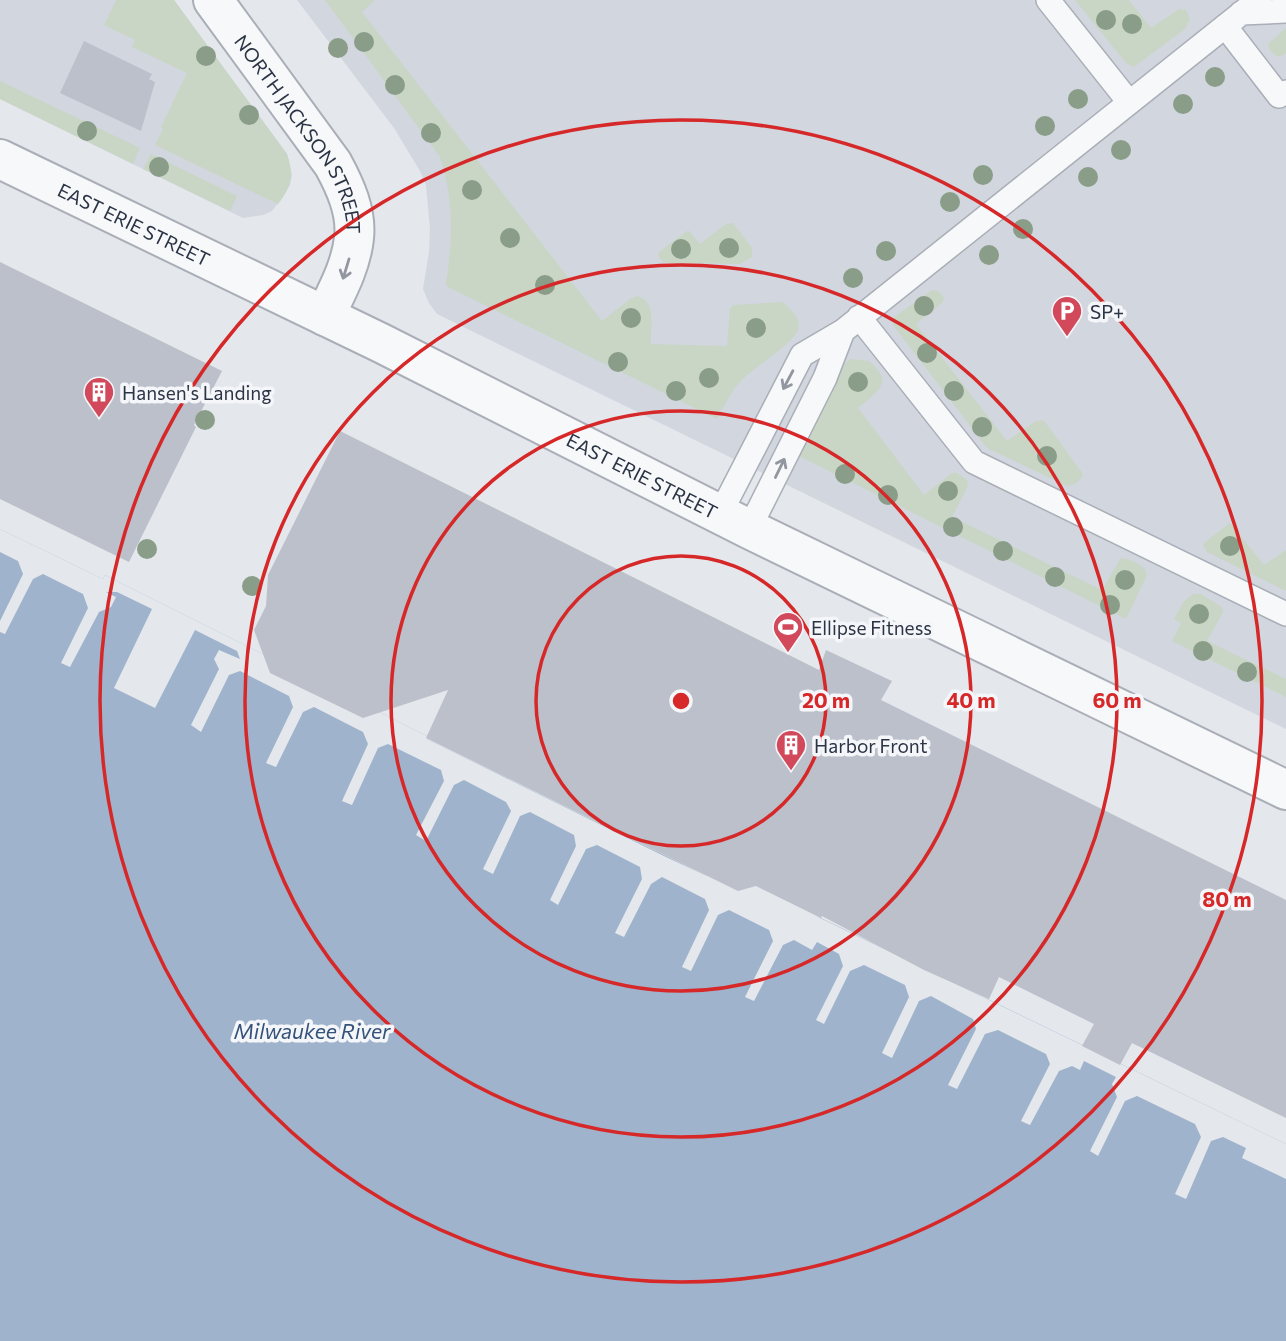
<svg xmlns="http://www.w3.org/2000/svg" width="1286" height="1341" viewBox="0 0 1286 1341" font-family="Commissioner,sans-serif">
  <rect width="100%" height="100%" fill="#e4e7ec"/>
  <path fill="#d2d6de" d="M0 0H174L287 154 292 175 290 185 282 198 272 211 263 215 243 218 0 99Z
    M297 0H1286V729L437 314 429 303 423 289 429 252 430 229 426 185 420 171 394 128Z"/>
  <path fill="#c9d6c5" d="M116 0H174L287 154C294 175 292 186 278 204L155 145 163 129 161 127 187 73 132 47 135 40 104 25Z
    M325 0H375L362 12 602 321 630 299 637 296C658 302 650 327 651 344L727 346 730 308 734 305 783 302C790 309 802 319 798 330 793 344 753 368 741 381 731 391 724 406 717 419L448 287 446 284C453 241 454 199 440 157Z
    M1075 0H1129L1151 28 1179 9 1186 10 1190 19 1185 29 1134 67 1126 63Z
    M1286 28V53L1280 57C1274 55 1269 51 1268 44Z
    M0 81 140 148 133 164 0 99Z
    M151 154 237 196 230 211 143 169Z
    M733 223 752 248V257L740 264 668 263 663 262 658 256 659 252 687 231H689L700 244 726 224Z
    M932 290C938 290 941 293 944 298L943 302 916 324 1007 441 1036 421 1042 420 1045 422 1083 474C1080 482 1075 485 1067 486L987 448 893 325 892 321 893 318Z
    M851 359 869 361C873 365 879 370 881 375 887 389 866 401 858 408L924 495 952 473H957L967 480 968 486 952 517 1102 590 1121 558C1132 560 1145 564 1147 575L1126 619 797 455 843 365Z
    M1230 523 1264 565 1286 550V591L1207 552 1203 545 1205 542Z
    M1193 594H1201L1222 607 1223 612 1207 641 1286 679V697L1172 641 1181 623 1174 619 1184 601Z"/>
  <path fill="#9fb4cc" d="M0 529 103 579 105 575 427 736V739L707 876 821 918 1286 1144V1341H0Z"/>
  <path fill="#e4e7ec" d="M0 529 103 579 105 575 427 736V739L666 857 707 876 713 866 1286 1144V1179L1242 1158 1246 1148 1223 1137 1211 1141 1186 1199 1175 1194 1201 1137 1195 1124 1137 1096 1125 1101 1098 1156 1090 1151 1117 1097 1112 1084 1116 1077 1084 1061 1080 1070 1072 1066 1059 1071 1030 1125 1021 1121 1050 1064 1046 1054 998 1030 985 1034 957 1089 948 1085 976 1029 973 1019 931 996 919 1001 892 1058 882 1053 909 997 905 985 864 965 850 971 824 1024 816 1020 843 966 839 954 817 942 812 950 794 940 783 945 754 1001 745 997 773 941 769 930 729 910 718 915 691 971 682 967 709 910 705 899 662 877 651 884 624 937 615 933 642 879 640 867 597 845 586 849 558 905 550 900 576 846 574 835 530 812 520 816 493 874 483 869 511 811 506 802 464 780 454 785 426 841 416 835 444 781 441 770 388 744 378 748 352 805 342 801 368 744 363 732 314 707 303 712 276 767 266 763 293 707 289 696 240 671 229 675 201 732 191 725 219 669 214 659 219 650 240 659 237 651 195 630 155 708 114 688 152 609 117 592H106L116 597 111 607 99 612 70 667 61 663 88 608 83 594 43 574 33 579 5 634 0 632V621L23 574 18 561 0 552Z"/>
  <path fill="#bbc0ca" d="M84 41 152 74 149 79 155 82 141 131 60 93Z
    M0 262 222 371 194 425 196 427 129 562 0 499Z
    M340 431 819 670 826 650 892 681 881 700 1286 900V1118L1132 1043 1120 1065 1082 1046 1094 1024 999 977 989 999 924 970 822 916 821 918 756 886 738 891 426 738 448 690 363 718 270 673 254 630 266 606 268 575Z"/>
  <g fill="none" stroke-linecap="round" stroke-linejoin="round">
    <g stroke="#a9aeb7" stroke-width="26">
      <path id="lane" d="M1048 0 1129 102
        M1241 13 1286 11
        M1225 26 1279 96 1286 92
        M859 317 974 462 1286 614
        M843 331 1258 0
        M720 514 802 355 843 331 825 378 749 529"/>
    </g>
    <g stroke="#a9aeb7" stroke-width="42">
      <g id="street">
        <path id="s1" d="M213 0 333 164C345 186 357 212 354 238 351 266 337 291 325 316"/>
        <path id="s2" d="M0 159 381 343 749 529 1286 790"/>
      </g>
    </g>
    <use href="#lane" stroke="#f7f8fa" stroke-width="23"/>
    <use href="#street" stroke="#f7f8fa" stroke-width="38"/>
  </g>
  <g fill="#899d89">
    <circle cx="1106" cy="20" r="10"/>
    <circle cx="1132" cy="24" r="10"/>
    <circle cx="364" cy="42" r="10"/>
    <circle cx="338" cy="48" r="10"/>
    <circle cx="206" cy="56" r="10"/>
    <circle cx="1215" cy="77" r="10"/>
    <circle cx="395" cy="85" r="10"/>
    <circle cx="1078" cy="99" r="10"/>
    <circle cx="1183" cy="104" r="10"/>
    <circle cx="249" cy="115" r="10"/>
    <circle cx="1045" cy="126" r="10"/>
    <circle cx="87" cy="131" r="10"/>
    <circle cx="431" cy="133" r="10"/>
    <circle cx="1121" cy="150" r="10"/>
    <circle cx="159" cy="167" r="10"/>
    <circle cx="983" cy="175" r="10"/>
    <circle cx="1088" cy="177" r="10"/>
    <circle cx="472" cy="190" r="10"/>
    <circle cx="950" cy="202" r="10"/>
    <circle cx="1023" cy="229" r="10"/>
    <circle cx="510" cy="238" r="10"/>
    <circle cx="729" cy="248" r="10"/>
    <circle cx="681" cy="249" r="10"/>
    <circle cx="886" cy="251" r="10"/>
    <circle cx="989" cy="255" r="10"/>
    <circle cx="853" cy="278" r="10"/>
    <circle cx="545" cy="285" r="10"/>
    <circle cx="924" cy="306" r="10"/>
    <circle cx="631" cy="318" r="10"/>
    <circle cx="756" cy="328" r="10"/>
    <circle cx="927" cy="353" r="10"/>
    <circle cx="618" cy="362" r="10"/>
    <circle cx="709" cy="378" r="10"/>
    <circle cx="858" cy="382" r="10"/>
    <circle cx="676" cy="391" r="10"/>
    <circle cx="954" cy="391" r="10"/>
    <circle cx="205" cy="420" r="10"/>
    <circle cx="982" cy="427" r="10"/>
    <circle cx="1047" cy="456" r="10"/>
    <circle cx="845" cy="474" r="10"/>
    <circle cx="948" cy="491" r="10"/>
    <circle cx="888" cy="495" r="10"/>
    <circle cx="953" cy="527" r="10"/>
    <circle cx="1230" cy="546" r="10"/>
    <circle cx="147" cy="549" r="10"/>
    <circle cx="1003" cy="551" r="10"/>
    <circle cx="1055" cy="577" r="10"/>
    <circle cx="1125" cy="580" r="10"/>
    <circle cx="252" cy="586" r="10"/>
    <circle cx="1110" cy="605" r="10"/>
    <circle cx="1199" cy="614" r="10"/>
    <circle cx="1203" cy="651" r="10"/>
    <circle cx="1247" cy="672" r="10"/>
  </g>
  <defs><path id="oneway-shaft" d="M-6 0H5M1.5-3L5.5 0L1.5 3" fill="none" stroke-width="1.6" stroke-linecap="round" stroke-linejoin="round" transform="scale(1.75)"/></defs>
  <g stroke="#9196a0">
    <use href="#oneway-shaft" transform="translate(346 269) rotate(107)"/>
    <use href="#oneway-shaft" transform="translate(788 380) rotate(118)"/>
    <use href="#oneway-shaft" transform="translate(780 468) rotate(-64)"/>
  </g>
  <g fill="none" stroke="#d62828" stroke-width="3.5">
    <circle cx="681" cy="701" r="145"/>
    <circle cx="681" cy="701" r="290"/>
    <circle cx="681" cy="701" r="436"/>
    <circle cx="681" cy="701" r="581"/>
  </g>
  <defs>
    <g id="parking-pin" transform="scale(1.575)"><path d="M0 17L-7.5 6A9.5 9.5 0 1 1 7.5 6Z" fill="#d1495b" stroke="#f4f6f9"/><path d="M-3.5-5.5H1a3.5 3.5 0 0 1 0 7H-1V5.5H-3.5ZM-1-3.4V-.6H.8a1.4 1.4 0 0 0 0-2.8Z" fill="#fff"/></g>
    <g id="building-pin" transform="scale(1.575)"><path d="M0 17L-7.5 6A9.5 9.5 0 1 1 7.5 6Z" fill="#d1495b" stroke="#f4f6f9"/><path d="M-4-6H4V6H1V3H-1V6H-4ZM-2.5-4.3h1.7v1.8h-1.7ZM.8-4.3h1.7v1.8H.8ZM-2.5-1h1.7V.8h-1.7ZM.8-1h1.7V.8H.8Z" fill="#fff"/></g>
    <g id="stadium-pin" transform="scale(1.575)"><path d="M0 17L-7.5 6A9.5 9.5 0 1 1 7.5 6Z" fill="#d1495b" stroke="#f4f6f9"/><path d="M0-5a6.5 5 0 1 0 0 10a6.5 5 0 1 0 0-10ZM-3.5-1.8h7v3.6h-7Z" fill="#fff"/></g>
  </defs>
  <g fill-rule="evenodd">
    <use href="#parking-pin" x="1067" y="311"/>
    <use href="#building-pin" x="99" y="392"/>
    <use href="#stadium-pin" x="788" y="627"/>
    <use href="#building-pin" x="791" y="745"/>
  </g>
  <g text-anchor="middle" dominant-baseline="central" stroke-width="7" stroke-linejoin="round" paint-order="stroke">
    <g font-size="19" fill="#2b3445" stroke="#f4f6f9">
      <text stroke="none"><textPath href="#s1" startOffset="161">NORTH JACKSON STREET</textPath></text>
      <text stroke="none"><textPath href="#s2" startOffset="149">EAST ERIE STREET</textPath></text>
      <text stroke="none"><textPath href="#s2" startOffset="716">EAST ERIE STREET</textPath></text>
    </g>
    <g font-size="19" fill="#2b3445" stroke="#f4f6f9" text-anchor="start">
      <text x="1090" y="311">SP+</text>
      <text x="122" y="392">Hansen's Landing</text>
      <text x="811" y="627">Ellipse Fitness</text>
      <text x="814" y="745">Harbor Front</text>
    </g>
    <g font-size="21" font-style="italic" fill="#34527a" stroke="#f4f6f9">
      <text x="312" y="1030">Milwaukee River</text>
    </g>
  </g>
  <circle cx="681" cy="701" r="10" fill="#d62828" stroke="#f4f6f9" stroke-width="3.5"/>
  <g font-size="21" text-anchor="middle" font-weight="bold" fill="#d62828" stroke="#f4f6f9" stroke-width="7" stroke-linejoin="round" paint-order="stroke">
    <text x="826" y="708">20 m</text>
    <text x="971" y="708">40 m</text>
    <text x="1117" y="708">60 m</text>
    <text x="1227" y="907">80 m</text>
  </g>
</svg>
